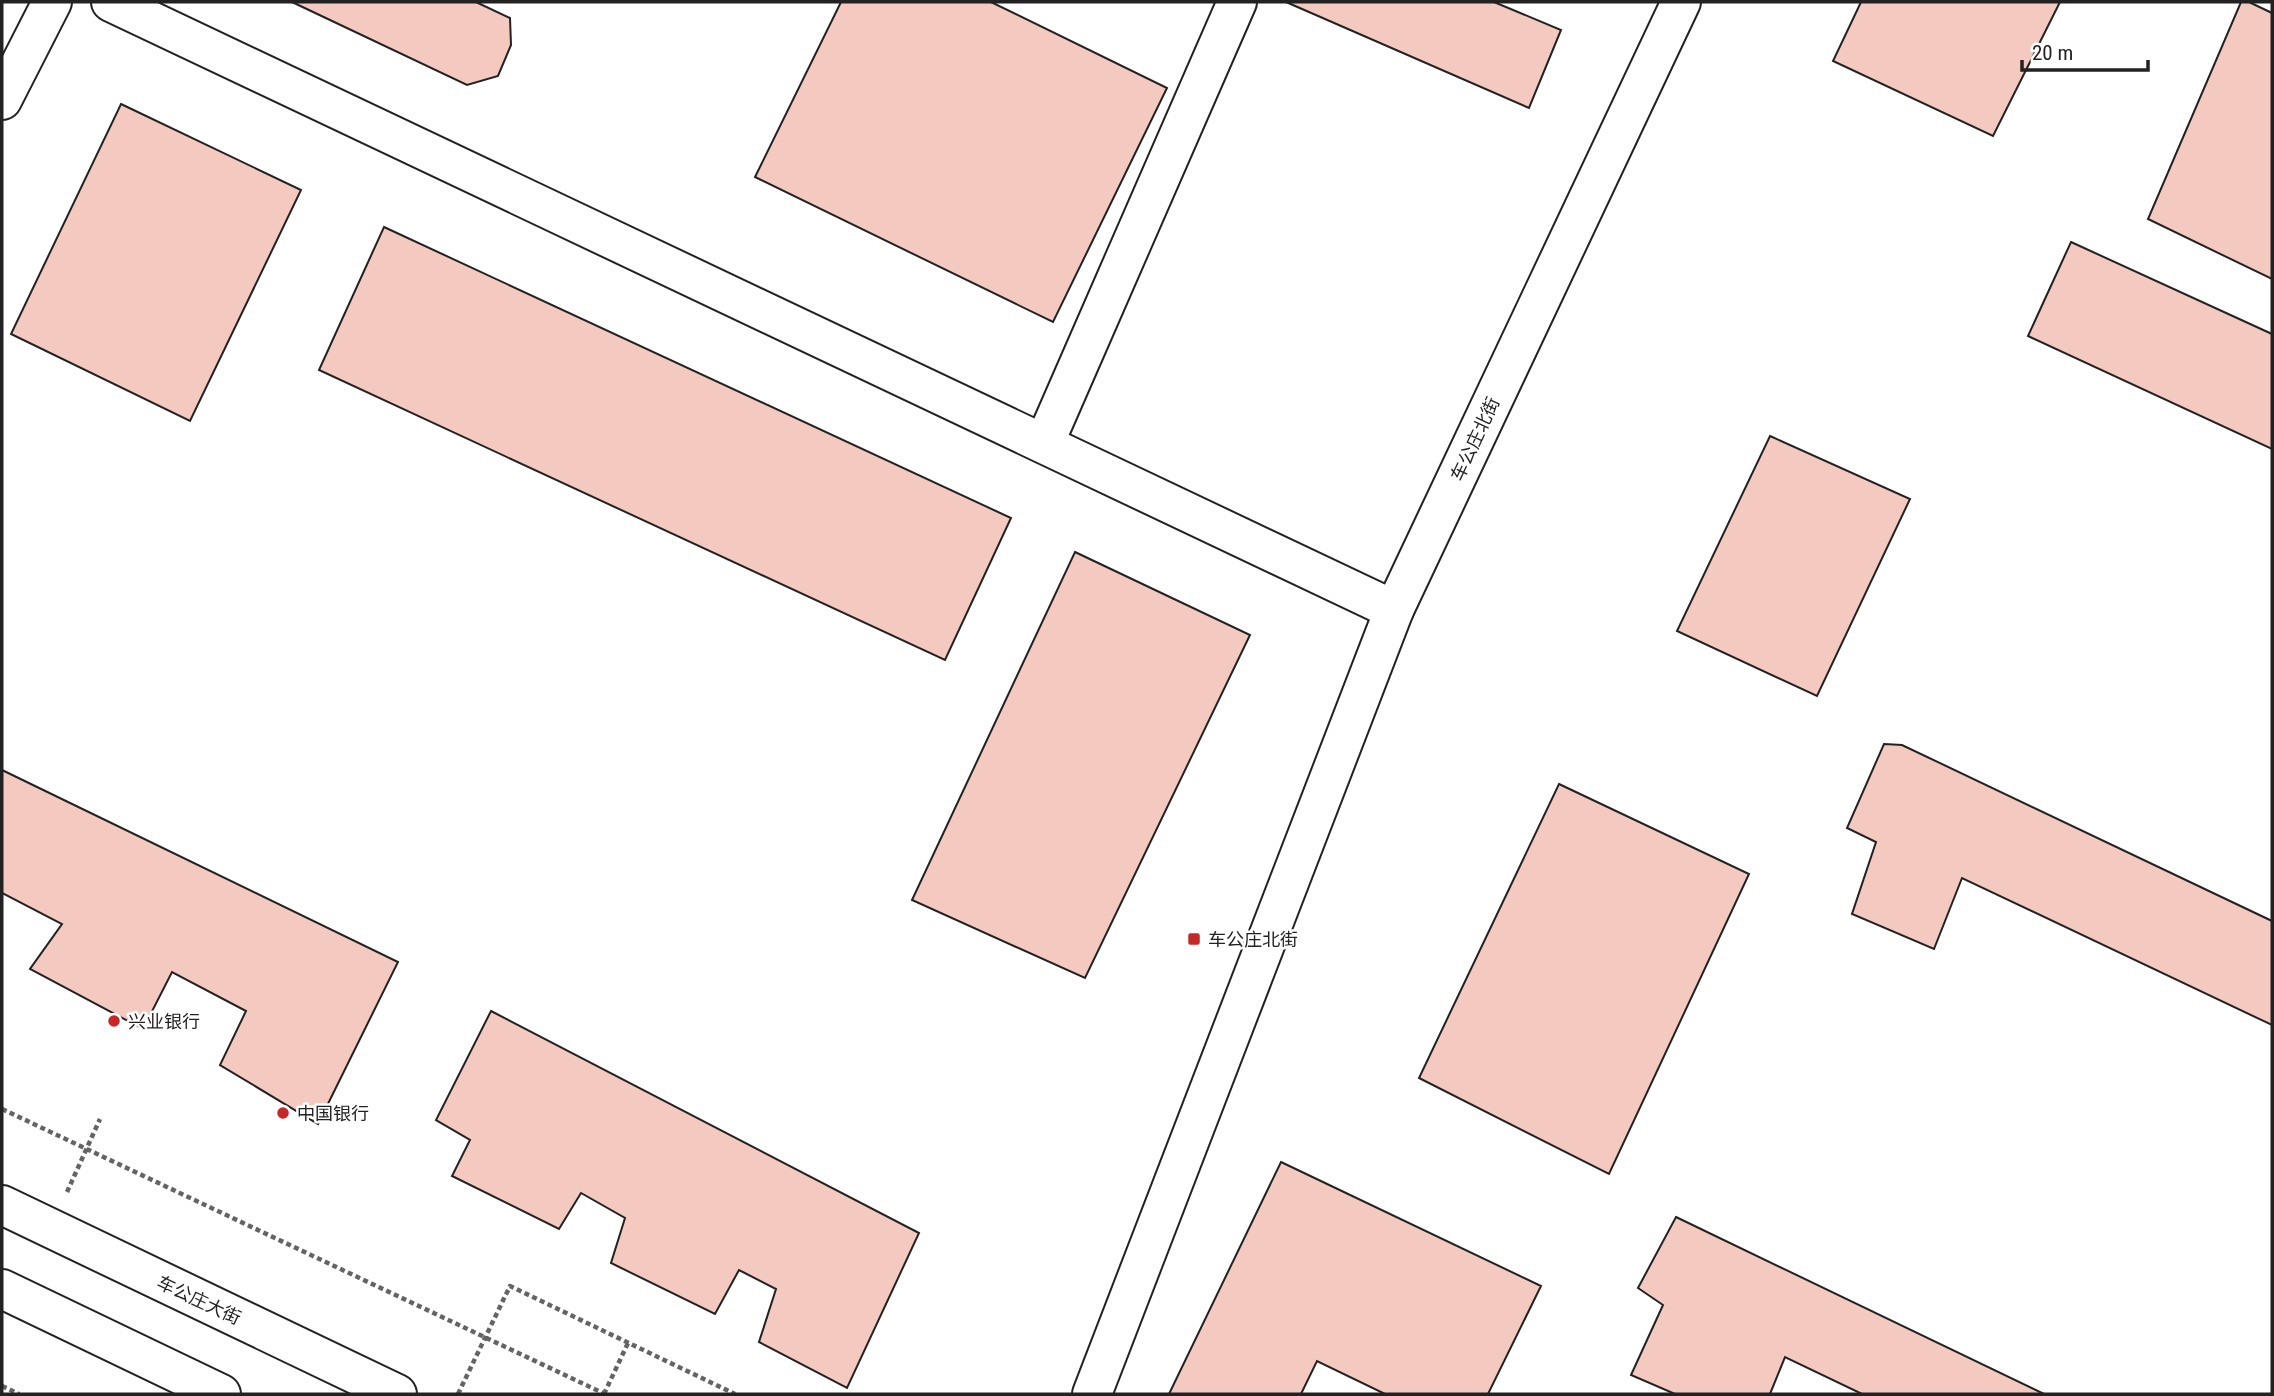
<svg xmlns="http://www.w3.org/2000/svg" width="2274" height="1396" viewBox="0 0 2274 1396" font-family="'Roboto Condensed','Noto Sans SC',sans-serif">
  <rect width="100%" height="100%" fill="#fff"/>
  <path fill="#f3c9c0" stroke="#222" stroke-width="2" d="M292 2H476L510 18 511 45 498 76 467 85Z
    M841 2H991L1167 88 1053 322 755 177Z
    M1286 2H1494L1561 30 1529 108Z
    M1861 2H2060L1993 136 1833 61Z
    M2241 2H2249L2272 13V279L2148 219Z
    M121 104 301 190 190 421 11 334Z
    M384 227 1011 518 945 660 319 370Z
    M2071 242 2272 334V449L2028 336Z
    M1770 436 1910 499 1817 696 1677 631Z
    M1075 552 1250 635 1085 978 912 900Z
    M1884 744 1902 745 2272 921V1025L1962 878 1934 949 1852 914 1876 842 1847 828Z
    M2 770 398 962 318 1124 220 1065 246 1011 172 972 143 1029 30 969 62 924 2 893Z
    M1559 784 1749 874 1609 1174 1419 1078Z
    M491 1011 919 1233 847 1388 759 1342 776 1289 739 1270 715 1314 611 1263 625 1218 581 1193 559 1229 452 1176 470 1140 436 1120Z
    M1281 1162 1541 1286 1488 1394H1385L1317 1361 1301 1394H1169Z
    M1676 1217 2044 1394H1862L1785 1357 1770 1394H1675L1631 1375 1663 1305 1638 1288Z"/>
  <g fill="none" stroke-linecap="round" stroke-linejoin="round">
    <g stroke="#222" stroke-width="42">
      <path id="street" d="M111 2 1394 610
        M1044 444 1237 2"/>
    </g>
    <g stroke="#222" stroke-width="42">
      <path id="secondary" d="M2 100 52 2
        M1092 1394 1394 610 1681 2"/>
    </g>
    <g stroke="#222" stroke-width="42">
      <path id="primary" d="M2 1205 397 1394
        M2 1289 221 1394"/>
    </g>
    <path stroke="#646464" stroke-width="4.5" stroke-dasharray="5 3.5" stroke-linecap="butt" d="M2 1109 605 1394
      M67 1192 100 1119
      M2 1386 19 1394
      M458 1394 510 1286 735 1394"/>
    <use href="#street" stroke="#fff" stroke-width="38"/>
    <use href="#secondary" stroke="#fff" stroke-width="38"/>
    <use href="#primary" stroke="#fff" stroke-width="38"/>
    <path stroke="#646464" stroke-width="4.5" stroke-dasharray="5 3.5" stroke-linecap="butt" d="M604 1394 628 1343"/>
  </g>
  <g fill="#c62828" stroke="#fff" stroke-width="2.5">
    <rect x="1187" y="932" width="14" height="14" rx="3.5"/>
    <circle cx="114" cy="1021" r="7"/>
    <circle cx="283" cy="1113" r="7"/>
  </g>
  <g text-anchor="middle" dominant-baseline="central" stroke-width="5" stroke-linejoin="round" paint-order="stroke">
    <g font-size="18" fill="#222" stroke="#fff">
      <text transform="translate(1475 439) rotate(-65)">车公庄北街</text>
      <text transform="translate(199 1300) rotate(25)">车公庄大街</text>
    </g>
    <g font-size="18" fill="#222" stroke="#fff" text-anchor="start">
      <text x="1208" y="939">车公庄北街</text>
      <text x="128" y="1021">兴业银行</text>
      <text x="297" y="1113">中国银行</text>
    </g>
  </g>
  <rect width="2274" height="1396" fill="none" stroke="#222222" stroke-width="7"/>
  <path d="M2022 60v10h126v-10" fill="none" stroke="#222222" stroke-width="3.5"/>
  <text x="2032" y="60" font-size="21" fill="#222222" stroke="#ffffff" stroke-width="5" paint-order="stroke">20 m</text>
</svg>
